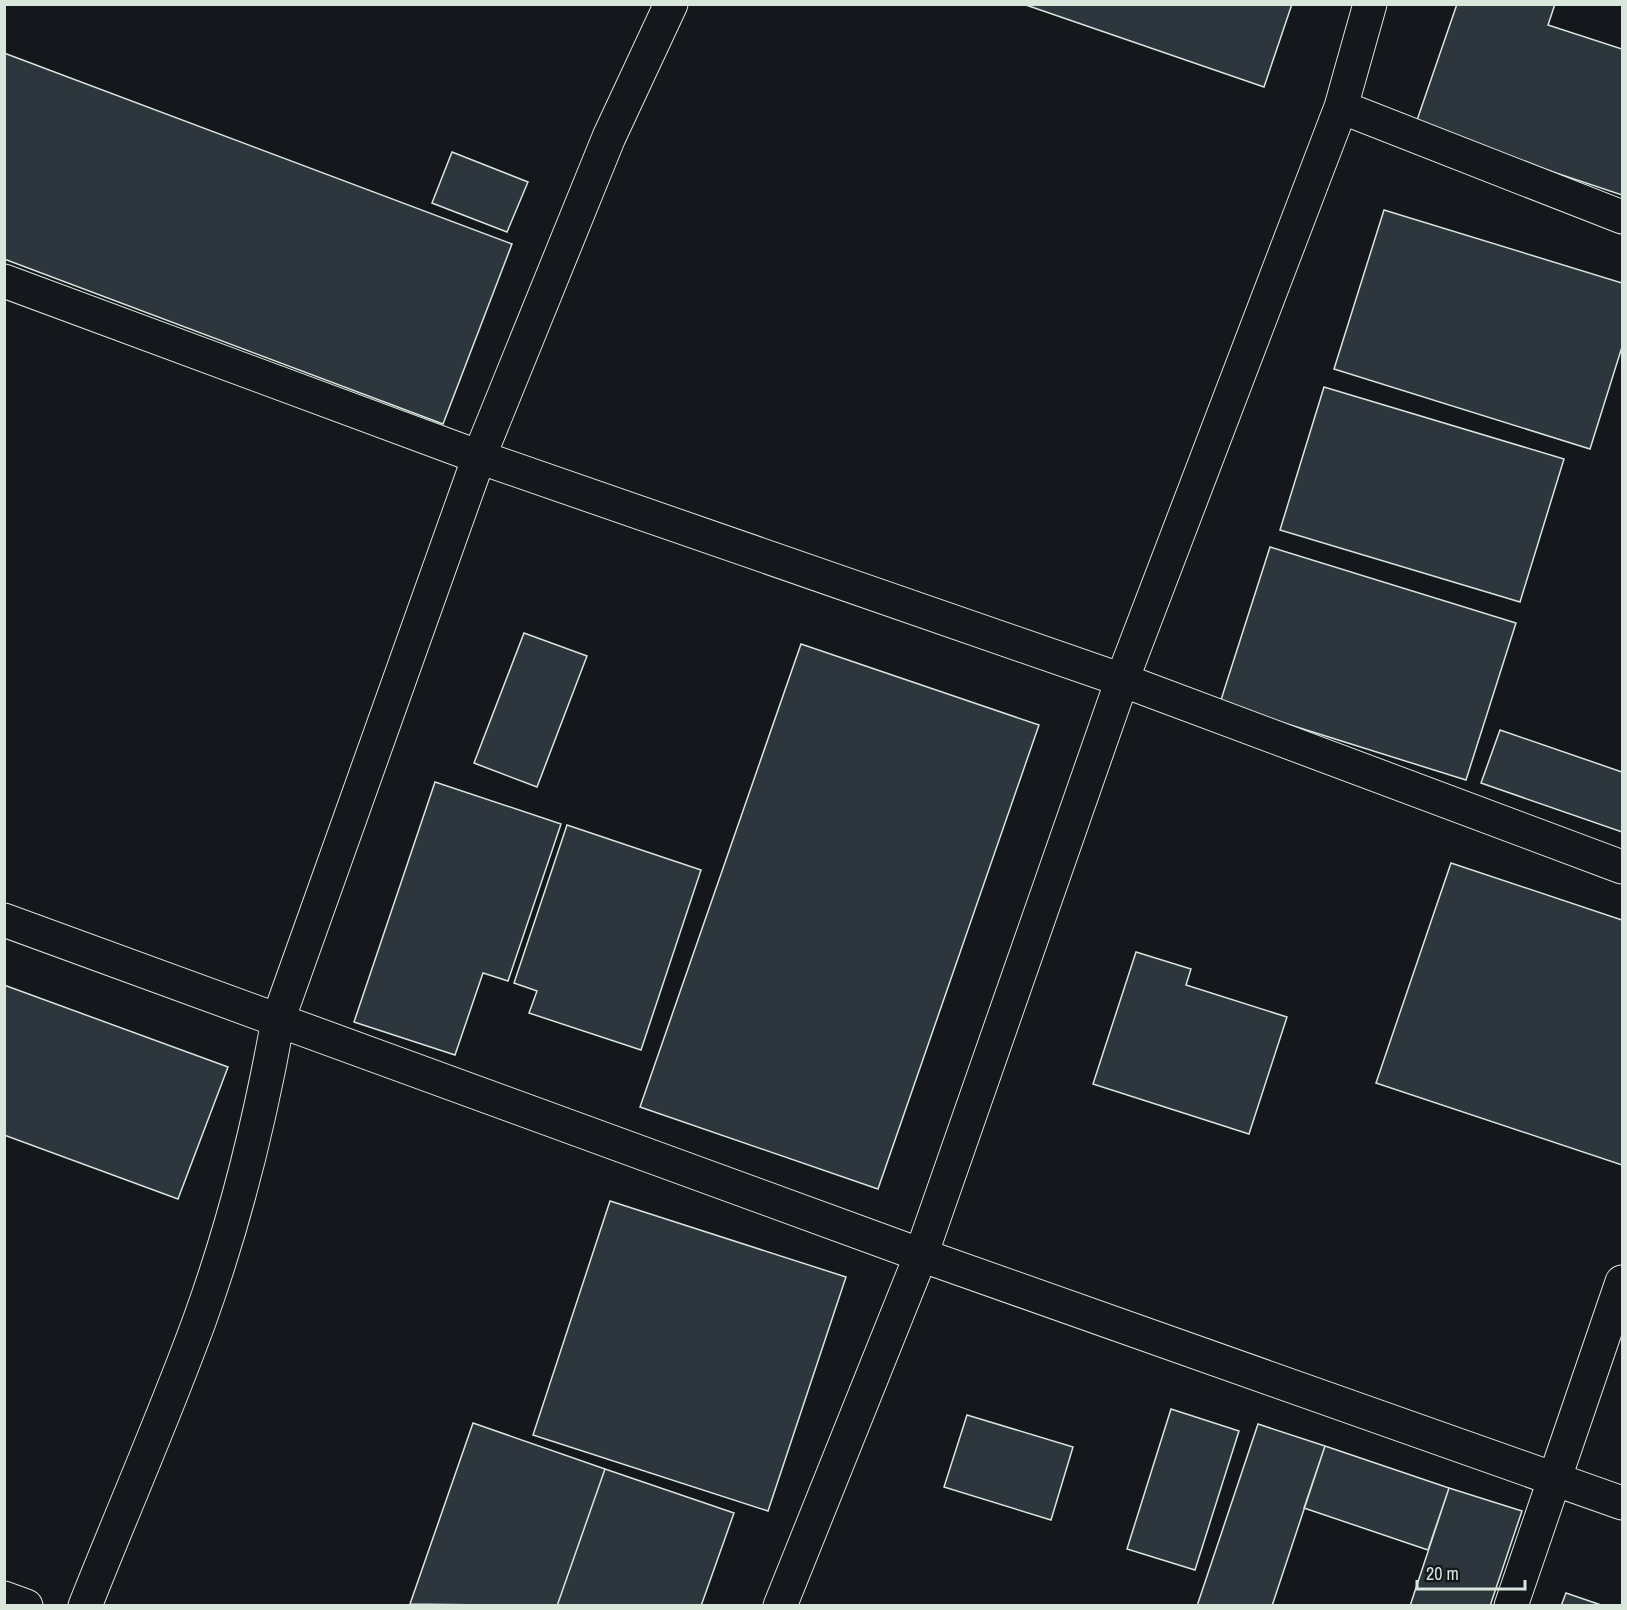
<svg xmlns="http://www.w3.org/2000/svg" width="1627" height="1610" viewBox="0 0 1627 1610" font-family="'Archivo Narrow',sans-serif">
  <rect width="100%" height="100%" fill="#14181c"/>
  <path fill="#2c363c" stroke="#d8e6dc" stroke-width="1.5" d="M1023 4H1292L1264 87Z
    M1457 4H1555L1548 25 1622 49V195L1415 126Z
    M4 53 512 244 443 424 4 259Z
    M452 152 528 182 507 232 432 203Z
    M1384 210 1622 283V347L1590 449 1334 369Z
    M1324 387 1564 459 1520 602 1280 530Z
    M1270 547 1516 623 1466 780 1220 703Z
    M524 633 587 656 537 787 474 763Z
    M801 644 1039 725 878 1189 640 1107Z
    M1500 730 1622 772V832L1481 783Z
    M435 782 561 824 508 981 483 973 455 1055 354 1022Z
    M567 825 701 870 641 1050 529 1013 537 991 514 983Z
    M1451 863 1622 920V1165L1376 1083Z
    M1136 952 1191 969 1186 985 1287 1017 1249 1134 1093 1084Z
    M4 985 228 1067 178 1199 4 1135Z
    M610 1201 846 1277 768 1511 533 1435Z
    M1171 1409 1239 1431 1195 1570 1127 1549Z
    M967 1415 1073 1447 1051 1520 944 1487Z
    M473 1423 605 1469 557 1606 410 1604Z
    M1258 1424 1325 1446 1272 1606H1197Z
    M1325 1446 1449 1488 1428 1550 1304 1508Z
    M605 1469 734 1513 701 1606H557Z
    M1449 1488 1522 1511 1490 1606H1410Z
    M1566 1593 1604 1606H1561Z"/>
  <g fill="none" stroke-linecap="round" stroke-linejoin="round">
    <g stroke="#d8e6dc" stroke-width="35">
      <path id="minor" d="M1341 107 1622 217
        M4 281 479 457 1122 680 1622 867
        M4 920 921 1255 1622 1503
        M4 1598 26 1606
        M85 1606C123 1510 165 1415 200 1319 235 1222 260 1121 278 1020L479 457 609 137 671 4
        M780 1606 921 1255 1122 680 1341 107 1370 4
        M1511 1606 1622 1282"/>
    </g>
    <use href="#minor" stroke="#14181c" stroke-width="33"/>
  </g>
  <rect width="1627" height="1610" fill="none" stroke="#d8e6dc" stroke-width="12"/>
  <path d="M1417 1580v9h108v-9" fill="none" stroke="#d8e6dc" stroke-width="3"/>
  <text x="1426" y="1580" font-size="18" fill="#d8e6dc" stroke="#14181c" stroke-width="4.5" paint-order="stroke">20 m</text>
</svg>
